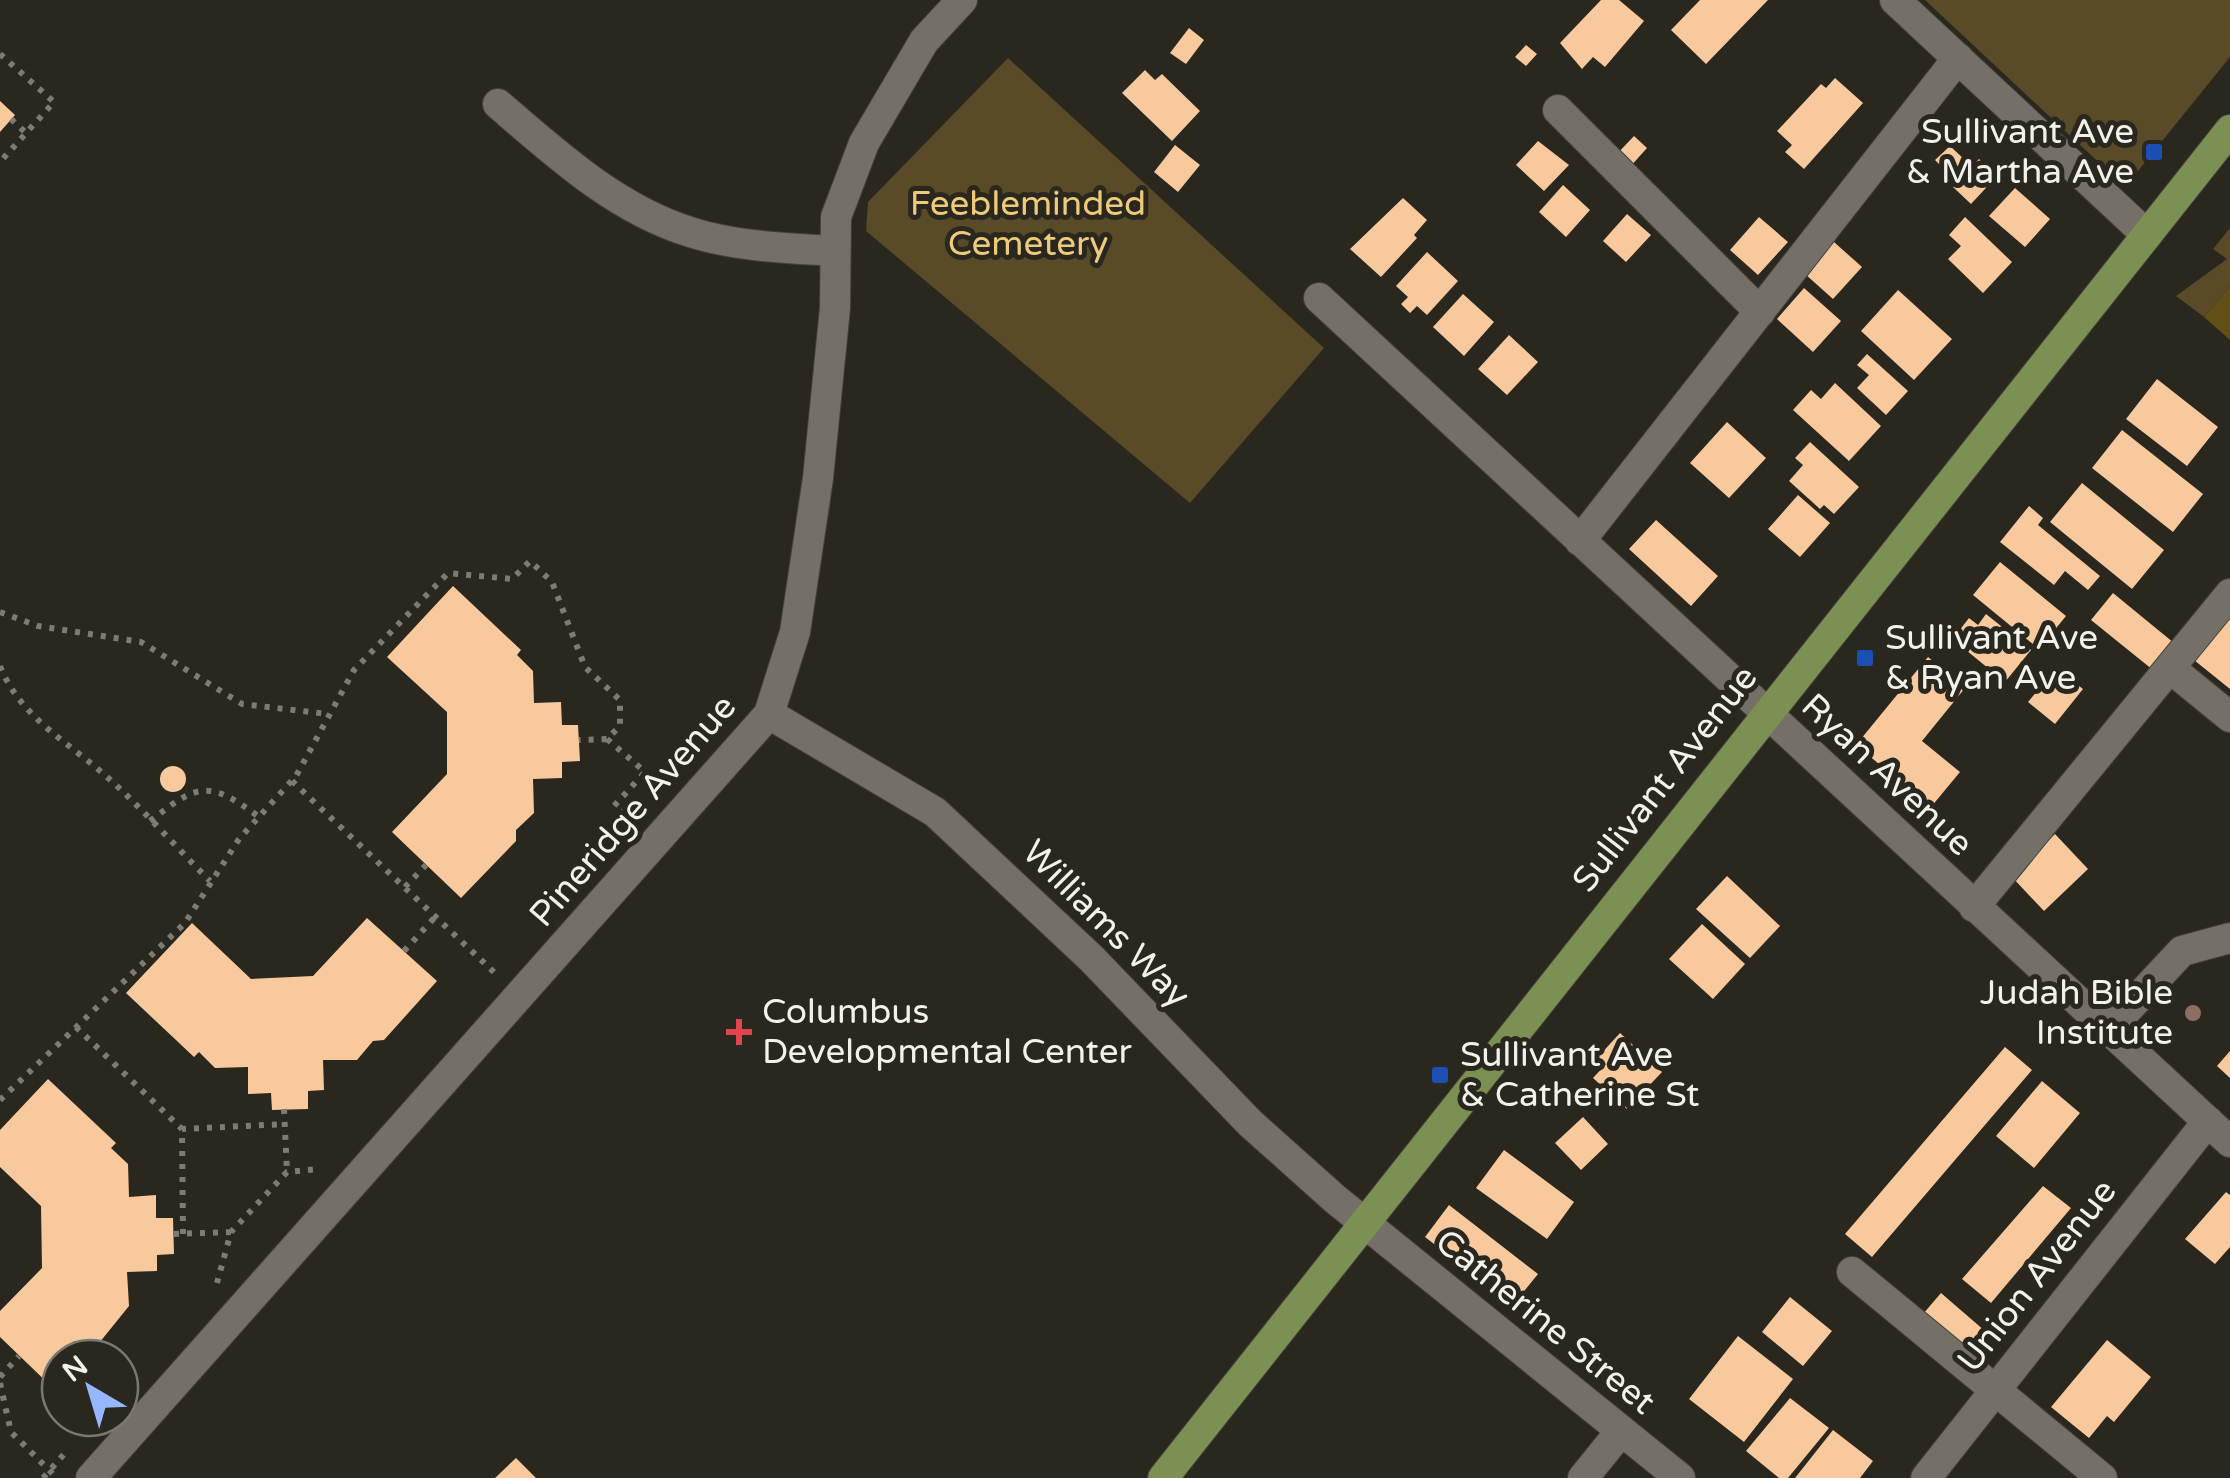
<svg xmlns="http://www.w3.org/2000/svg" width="2230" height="1478" viewBox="0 0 2230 1478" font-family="'Varela Round',sans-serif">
  <rect width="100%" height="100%" fill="#2a271f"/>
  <path fill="#594a28" d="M1925 0H2230V57L2125 187Z
    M1008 58 1324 348 1190 503 866 231 868 202Z
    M2230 228V286L2204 317 2176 296 2227 259 2213 249Z"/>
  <path fill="#634e16" d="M2230 286V340L2204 317Z"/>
  <path fill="#f7c99d" d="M1601 0H1619L1644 21 1605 67 1593 57 1582 69 1560 43Z
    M1700 0H1768L1706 64 1671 30Z
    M1189 28 1204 40 1186 64 1170 53Z
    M1526 45 1537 54 1526 66 1515 57Z
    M1145 70 1155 80 1162 74 1200 111 1172 141 1122 93Z
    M1835 78 1863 103 1804 169 1785 152 1792 145 1777 131 1821 84 1826 88Z
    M0 101 15 115 0 132Z
    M1634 136 1647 148 1629 168 1616 155Z
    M1538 141 1569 165 1544 191 1516 165Z
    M1175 145 1200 165 1178 192 1154 172Z
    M1950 146 1965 160 1950 175 1935 160Z
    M1979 159 1997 176 1971 204 1953 187Z
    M1563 185 1590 210 1566 237 1539 212Z
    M2015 188 2050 219 2025 247 1989 216Z
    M1403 198 1427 220 1414 235 1417 238 1381 277 1350 249Z
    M1627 214 1651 235 1626 262 1603 241Z
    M1759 217 1788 242 1758 275 1730 250Z
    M1965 217 2012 262 1983 293 1948 259 1961 246 1949 235Z
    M1834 242 1862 267 1833 299 1805 274Z
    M1427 252 1458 281 1427 315 1417 306 1410 313 1401 304 1408 297 1396 286Z
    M1804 288 1841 321 1813 352 1777 319Z
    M1898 290 1952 339 1914 380 1861 331Z
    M1463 294 1494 322 1464 356 1433 327Z
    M1509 335 1538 362 1507 395 1478 369Z
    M1867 354 1908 391 1886 415 1857 388 1869 375 1857 365Z
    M2157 379 2218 427 2187 466 2126 419Z
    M1835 383 1881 426 1849 461 1793 410 1811 390 1821 399Z
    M1727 422 1766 458 1729 498 1690 463Z
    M2122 430 2203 494 2173 532 2092 468Z
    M1810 442 1859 487 1834 514 1824 505 1820 509 1789 481 1803 465 1795 458Z
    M2082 483 2164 550 2132 589 2050 522Z
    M1798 495 1830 523 1800 557 1768 529Z
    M2029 506 2043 518 2038 525 2100 576 2088 590 2065 571 2054 585 2000 542Z
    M1656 520 1718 576 1691 606 1629 549Z
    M2000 562 2066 616 2039 649 1973 595Z
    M453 586 521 650 517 655 533 671 534 703 561 702 562 725H578L580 761 562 762V778L533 779 534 813 516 830V841L461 898 392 832 447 774V712L387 657Z
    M2113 593 2174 643 2153 670 2091 620Z
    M1986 614 2031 650 2005 682 1961 646 1964 643 1955 636 1969 618 1978 625Z
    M2230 616V689L2194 660Z
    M1928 657 1965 688 1922 741 1960 772 1931 807 1856 745Z
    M2056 668 2083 689 2055 724 2028 702Z
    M160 779a13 13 0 1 1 26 0a13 13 0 1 1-26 0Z
    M2055 834 2088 869 2044 911 2011 876Z
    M1727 876 1780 926 1750 958 1696 909Z
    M367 918 437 981 384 1040 373 1041 357 1060H323L324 1090 308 1091V1109L272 1110 271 1093 248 1094V1067L215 1068 199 1052 194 1057 126 993 192 923 251 979 313 976Z
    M1702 924 1745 964 1713 999 1669 959Z
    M1620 1033 1662 1072 1627 1109 1593 1078 1606 1064 1598 1057Z
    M2005 1047 2032 1070 1872 1257 1845 1234Z
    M2230 1051V1078L2217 1066Z
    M48 1079 116 1143 111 1148 128 1164 129 1197 156 1195V1218H173L174 1254 157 1255V1271L127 1272 129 1306 87 1358H60V1386L56 1391 0 1337V1311L42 1268 41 1206 0 1167V1130Z
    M2042 1081 2080 1113 2034 1168 1996 1136Z
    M1583 1117 1608 1144 1581 1170 1555 1143Z
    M1504 1150 1574 1202 1547 1239 1476 1188Z
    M2043 1186 2071 1208 1991 1303 1962 1279Z
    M2226 1192 2230 1195V1247L2215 1264 2185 1239Z
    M1449 1205 1538 1274 1513 1305 1425 1237Z
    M1941 1293 1985 1331 1961 1359 1917 1321Z
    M1790 1297 1832 1331 1803 1366 1762 1332Z
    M1738 1336 1793 1379 1744 1442 1689 1399Z
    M2107 1340 2151 1377 2114 1422 2107 1416 2089 1438 2051 1407Z
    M1790 1398 1829 1428 1788 1478H1779L1746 1451Z
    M1833 1430 1873 1461 1860 1478H1795Z
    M516 1458 536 1478H495Z"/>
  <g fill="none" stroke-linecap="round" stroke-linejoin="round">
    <g stroke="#44423b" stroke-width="32">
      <path id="minor" d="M1895 0 2147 235
        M498 104C556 154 616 209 690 232 737 247 787 248 835 251
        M1558 110 1760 312
        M1319 298 2230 1142
        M1580 541 1958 58
        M2170 668 2230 717
        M769 714 935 812 1091 958 1250 1123 1335 1199 1680 1478
        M1974 907 2230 594
        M2108 1030 2182 951 2230 938
        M1852 1272 2102 1478
        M91 1478 769 714 795 632 818 478 835 308 836 217 864 143 924 41 962 0
        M1583 1478 1621 1431
        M1926 1478 2208 1121"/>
    </g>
    <g stroke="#44423b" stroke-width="32">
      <path id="major" d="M1163 1478 2230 130"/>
    </g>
    <path stroke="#7d7b74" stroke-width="6" stroke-dasharray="5 8" stroke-linecap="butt" d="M0 54 54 102 0 162
      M11 119 26 133
      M0 612 38 626 141 642 242 704 328 714
      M0 666C20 717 68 742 106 776 142 808 175 846 210 881
      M607 739 645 772 614 806 631 820
      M292 781 497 975
      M150 821C197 785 207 778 259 817
      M405 887 426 865
      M404 951 436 916
      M76 1027 182 1129
      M0 1100 185 923 239 839 296 776 354 670 448 573 512 579 530 561 552 582 585 667 620 700V726L607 739 579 740
      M284 1109 287 1172
      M174 1234 231 1232
      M183 1234 182 1129 285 1124
      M217 1283 231 1232 287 1172 319 1169
      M0 1377 19 1356
      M0 1383 11 1432 57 1478
      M43 1478 65 1453"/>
    <use href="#minor" stroke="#747067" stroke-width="30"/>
    <use href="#major" stroke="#7a9153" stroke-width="30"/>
  </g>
  <g fill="#1a4fb4" stroke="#2a271f" stroke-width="4">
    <rect x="2144" y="142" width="20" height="20" rx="5"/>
    <rect x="1855" y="648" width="20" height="20" rx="5"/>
    <rect x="1430" y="1065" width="20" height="20" rx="5"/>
  </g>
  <circle fill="#8d6e63" stroke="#2a271f" stroke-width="4" cx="2193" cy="1013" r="10"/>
  <path fill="#e0444e" stroke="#2a271f" stroke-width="4" d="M734 1017h10v10h10v10h-10v10h-10v-10h-10v-10h10z"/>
  <g text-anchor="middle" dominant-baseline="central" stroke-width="10" stroke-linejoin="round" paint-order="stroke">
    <g font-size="35" fill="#f3f1ec" stroke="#2a271f" text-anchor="start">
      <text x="2134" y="132" text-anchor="end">Sullivant Ave<tspan x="2134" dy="40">&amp; Martha Ave</tspan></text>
      <text x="1885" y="638">Sullivant Ave<tspan x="1885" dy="40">&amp; Ryan Ave</tspan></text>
      <text x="2173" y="993" text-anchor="end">Judah Bible<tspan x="2173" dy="40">Institute</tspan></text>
      <text x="762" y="1012">Columbus<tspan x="762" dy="40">Developmental Center</tspan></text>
      <text x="1460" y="1055">Sullivant Ave<tspan x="1460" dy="40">&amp; Catherine St</tspan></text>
    </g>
    <g font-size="35" fill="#edcb7a" stroke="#2a271f">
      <text x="1028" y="204">Feebleminded<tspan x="1028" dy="40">Cemetery</tspan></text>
    </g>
    <g font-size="35" fill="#f3f1ec" stroke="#2a271f">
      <text transform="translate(1887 775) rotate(43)">Ryan Avenue</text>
      <text transform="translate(1665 779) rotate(-52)">Sullivant Avenue</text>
      <text transform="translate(633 811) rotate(-49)">Pineridge Avenue</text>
      <text transform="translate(1106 924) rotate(45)">Williams Way</text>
      <text transform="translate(2037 1276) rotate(-52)">Union Avenue</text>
      <text transform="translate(1545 1322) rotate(39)">Catherine Street</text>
    </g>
  </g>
  <g transform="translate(90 1388) rotate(322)"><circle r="48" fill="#2a271f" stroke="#7a7871" stroke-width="2.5"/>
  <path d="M0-8L18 38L0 25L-18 38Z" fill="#96b6fd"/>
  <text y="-15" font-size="28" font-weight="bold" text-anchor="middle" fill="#f3f1ec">N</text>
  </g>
</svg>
